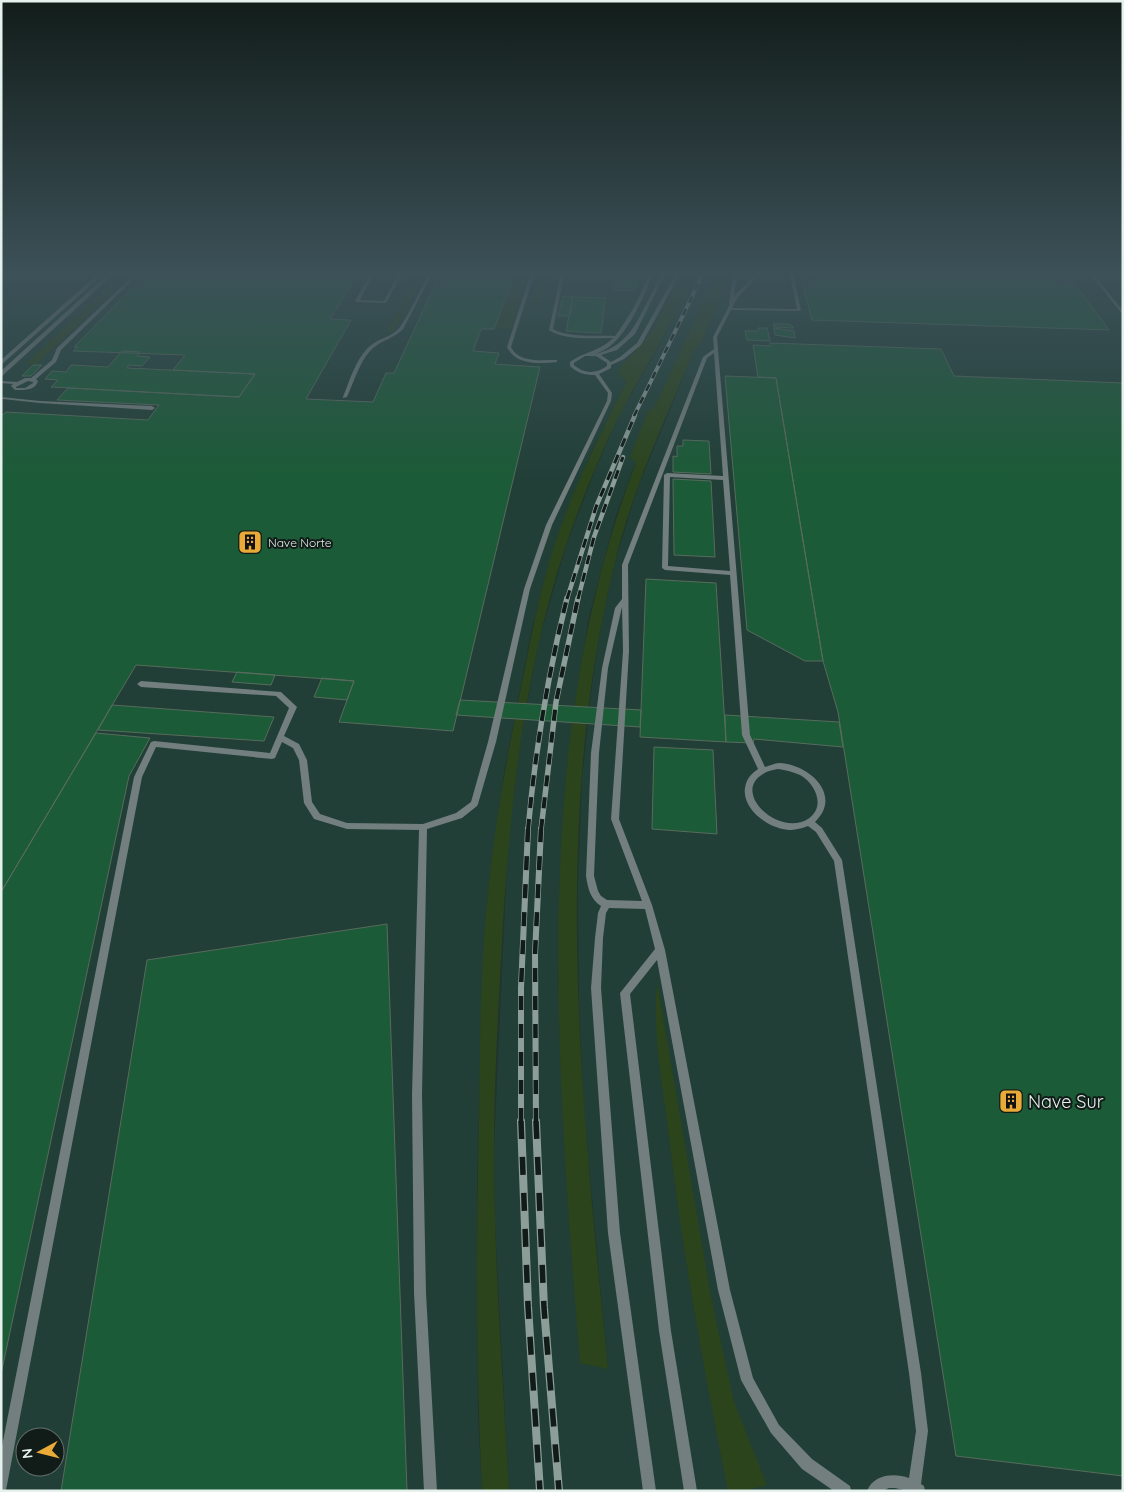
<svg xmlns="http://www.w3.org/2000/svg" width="1124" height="1492" viewBox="0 0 1124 1492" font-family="Quicksand,sans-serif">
  <rect width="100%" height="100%" fill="#20352f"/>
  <path fill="#213f37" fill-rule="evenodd" d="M1 272H687L664 308 651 333 617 371 626 382 592 450 557 538 545 578 531 633 504 773 488 896 481 1041 477 1184 478 1416 482 1491H1ZM25 1437H55V1467H25Z
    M695 272H717L654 409 648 411 636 462 616 515 588 620 570 753 563 827 558 983 608 1369 584 1112 579 1004 578 884 582 778 592 685 602 619 613 568 638 487 697 345H700L731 272H1123V1491H509L495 1225 494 1148 508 840 521 737 538 644 566 546 595 470 620 414 661 343Z"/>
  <path fill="#2b441b" d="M125 272H133L36 365 26 363Z
    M417 272H425L396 326 392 331 386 333Z
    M515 272H528L510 329 494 328Z
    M540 272H547L539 305H530Z
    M687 272H695C675 321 646 364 622 411 600 453 582 500 566 545 525 667 511 796 503 923 499 999 494 1075 494 1150 494 1264 503 1377 509 1491H482C476 1368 476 1244 479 1122 480 1046 480 969 488 894 494 828 506 763 519 698 530 644 539 590 557 538 575 484 601 433 626 382L617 371 651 333 664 308Z
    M717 272H731L700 345H697C665 418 631 492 613 570 551 830 582 1107 608 1369L580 1363C557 1069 528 743 636 463L630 457 648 411 654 408Z
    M657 982 711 1297 734 1402 767 1485 744 1491H728C704 1371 682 1250 668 1128 662 1080 652 1031 657 982Z"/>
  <path fill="#1b5b37" stroke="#596b5e" d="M148 272H359L330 319 351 320 306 399 373 402 386 373H394L441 272H515L494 329H481L473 351 499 353 495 364 540 367 453 731 339 722 354 681 136 665 1 892V416L6 412 148 420 159 405 57 400 68 388 239 397 255 374 173 370 185 355 73 351 78 347H74Z
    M615 272H638L636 291 612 290Z
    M820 272H1045L1052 282 1074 283 1109 330 812 320 800 274 821 275Z
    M563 296 573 297 570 316H558Z
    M573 297 606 298 601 333 566 331Z
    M773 324H790L794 328 774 327Z
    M758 328H767L770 341 747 340 745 331H758Z
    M774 328 794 331 795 338 775 335Z
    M770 343 941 349 954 376 1123 383V1476L956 1456 838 712 823 661 776 378 758 377 753 345 770 346Z
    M122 351 140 352 137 356 150 357 142 366 129 365 127 368 255 374 239 397 51 387 58 380 45 379 52 371 66 372 71 365 108 367Z
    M33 365H42L31 376H22Z
    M725 376 776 378 823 661H805L747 630Z
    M683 440 709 441 711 474 673 472V456L677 457V446H683Z
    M673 479 711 481 715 557 674 555Z
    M646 579 716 583 726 742 640 737Z
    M237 672 275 675 271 685 232 682Z
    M322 678 354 681 347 700 314 697Z
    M460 700 641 710 640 727 456 715Z
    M112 705 274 717 264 741 98 730Z
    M725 715 839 722 843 747 754 739 753 743 726 742Z
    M96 733 150 738 129 776 1 1374V892Z
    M654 747 713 750 717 834 652 829Z
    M387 924 407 1491H61L147 960Z"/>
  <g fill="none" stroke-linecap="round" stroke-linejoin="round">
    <path fill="#737e7e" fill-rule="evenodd" d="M137 272H141L61 350 56 362 36 379 38 381C35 391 24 390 15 390L11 386 13 384 1 383V381L17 382 25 378H31L52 360 57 348ZM28 381 33 382V383L25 388H16V387Z
      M371 272H375L360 300 384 301 399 272H403L386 303 357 302 355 301Z
      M429 272H433L403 329C396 337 385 339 376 346 361 356 355 380 347 397L343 398V397C350 380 356 358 370 346 379 338 393 337 400 327 411 311 420 290 429 272Z
      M531 272H535L511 347C519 363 540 360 555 360H557V362C539 364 515 365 507 347Z
      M561 272H565L553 329C569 338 597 335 615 336 630 316 642 295 649 272H653C646 294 628 333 609 347 605 350 600 352 595 354 633 346 641 311 658 281 663 275 667 271 675 272L666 276 661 282 635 334 617 350 601 355 611 362 620 357 637 343 677 272H681L641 345 624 359 611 365V368L599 374 612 393 611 401 552 525 530 589 496 742 478 804 477 806 462 818 427 829 422 1095 426 1293 437 1491H424L414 1293 412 1095 419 830 347 829 314 819 304 803 299 760 293 748 282 742 275 758 272 759 156 747 142 777 7 1485 6 1490 1 1491V1451L134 777 151 742 154 741 270 753 289 708 276 696 141 687 137 684 141 681 281 692 297 707 284 736 299 744 307 760 312 802 320 814 347 823 423 824 456 813 471 802 488 742 524 589 546 525 607 401 608 393 595 375C585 375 577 373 570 366V362C583 352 601 351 613 338 595 338 564 341 549 330ZM585 356H596L607 363V366C596 374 584 374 574 365V363Z
      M737 272H741L736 282 734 296 758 272H762L738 297 732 308 797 309 789 272H793L801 310 799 311 731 310 717 337 750 735 765 767C769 766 775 763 779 763 809 764 843 795 815 822L822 828 842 860 921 1373 928 1431 921 1484 924 1486 925 1491H908L895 1488H889L882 1491H867C874 1474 894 1473 909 1478L916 1431 909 1373 834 861 816 832 808 826C803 828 795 830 789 830 767 829 736 805 747 781 749 776 754 772 758 769L742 735 730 575 665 570 662 568 664 475 667 473 723 476 714 353 707 358 628 565 629 651 619 819 652 905 665 950 730 1290 753 1378 779 1425 812 1459 850 1486 851 1491H834L802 1469 771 1433 741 1380 718 1290 657 960 630 994 671 1331 697 1491H684L659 1331 620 993 655 949 645 909 609 908 606 913 603 938 601 988 620 1233 656 1491H643L608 1233 591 988 595 938 598 913 601 906C590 899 588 888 586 876L591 753 602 668 615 608 622 599V565L703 357 714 349 713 337 730 304 729 303 732 282ZM670 477 723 480 730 571 668 566ZM622 607 623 651 611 819 642 901 607 900 601 896 598 891 594 876 599 753 608 668ZM778 769C786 770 793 772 800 775 816 784 826 807 808 819 779 837 731 793 763 774 767 771 773 770 778 769Z
      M1088 272H1092L1123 311V315Z
      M1 397 40 401 152 406 155 408 152 410 40 403 3 399H1Z"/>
    <path fill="#737e7e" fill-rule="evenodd" d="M100 272H106L1 365V360Z
      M110 272H116L1 377V371Z"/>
    <g stroke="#8d9e98" stroke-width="4">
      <path id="rail-far4" d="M634 416 704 272"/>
    </g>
    <g stroke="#8d9e98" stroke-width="4.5">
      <path id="rail-far3" d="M567 599 596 507 635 415
        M578 599 594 537 623 457"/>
    </g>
    <g stroke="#8d9e98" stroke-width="5.5">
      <path id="rail-far2" d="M528 830C535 751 548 674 567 598
        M541 830 556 702 578 598"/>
    </g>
    <g stroke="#8d9e98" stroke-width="6">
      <path id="rail-far1" d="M521 1122V988L528 829
        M536 1122 535 954 541 829"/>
    </g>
    <g stroke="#8d9e98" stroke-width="8">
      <path id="rail" d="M521 1121 528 1306 540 1491
        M536 1121 544 1308 559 1491"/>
    </g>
    <use href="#rail-far4" stroke="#111b18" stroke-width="2.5" stroke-dasharray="7" stroke-linecap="butt"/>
    <use href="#rail-far3" stroke="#111b18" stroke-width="3" stroke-dasharray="9" stroke-linecap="butt"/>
    <use href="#rail-far2" stroke="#111b18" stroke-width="4" stroke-dasharray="11" stroke-linecap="butt"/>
    <use href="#rail-far1" stroke="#111b18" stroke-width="4.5" stroke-dasharray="14" stroke-linecap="butt"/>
    <use href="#rail" stroke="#111b18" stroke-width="5.5" stroke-dasharray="18" stroke-linecap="butt"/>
  </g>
  <linearGradient id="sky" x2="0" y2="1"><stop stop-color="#121d1a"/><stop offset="0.57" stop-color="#3c5158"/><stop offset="1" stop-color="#3c5158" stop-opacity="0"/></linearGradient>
  <rect width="1124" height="480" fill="url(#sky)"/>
  <defs>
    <g id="building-square" transform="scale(1.25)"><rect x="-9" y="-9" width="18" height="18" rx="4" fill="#eaaa38" stroke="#111b18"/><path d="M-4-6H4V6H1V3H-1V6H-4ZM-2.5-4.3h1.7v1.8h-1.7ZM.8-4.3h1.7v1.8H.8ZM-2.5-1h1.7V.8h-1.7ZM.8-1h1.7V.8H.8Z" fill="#111"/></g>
  </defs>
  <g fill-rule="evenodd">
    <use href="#building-square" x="250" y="542"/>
    <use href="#building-square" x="1011" y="1101"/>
  </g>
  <g text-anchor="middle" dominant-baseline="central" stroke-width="4" stroke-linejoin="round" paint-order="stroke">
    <g font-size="12" fill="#e4f1ec" stroke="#111b18" text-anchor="start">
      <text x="268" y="542">Nave Norte</text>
    </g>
    <g font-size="18" fill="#e4f1ec" stroke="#111b18" text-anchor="start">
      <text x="1028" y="1101">Nave Sur</text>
    </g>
  </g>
  <rect width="1124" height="1492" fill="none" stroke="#e4f1ec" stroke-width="5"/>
  <g transform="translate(40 1452) rotate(263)"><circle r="24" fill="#111b18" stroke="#65716d"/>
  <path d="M0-4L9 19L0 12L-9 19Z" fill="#eaaa38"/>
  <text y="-8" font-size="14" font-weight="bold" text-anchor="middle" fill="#e4f1ec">N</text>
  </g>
</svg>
